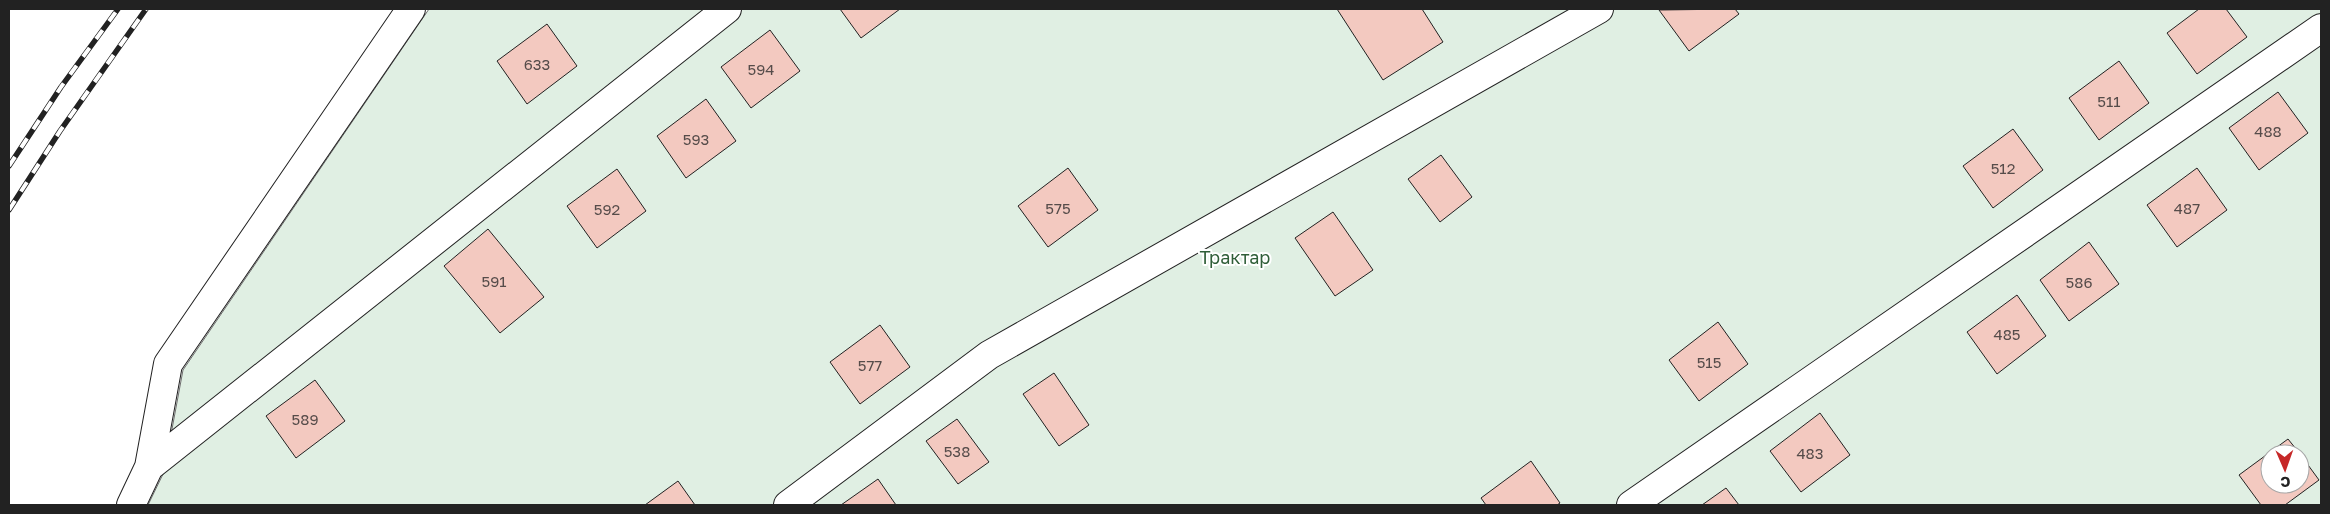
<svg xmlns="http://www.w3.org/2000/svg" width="2330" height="514" viewBox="0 0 2330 514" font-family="'Golos Text',sans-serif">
  <rect width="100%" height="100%" fill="#fff"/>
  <path fill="#e0efe3" stroke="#6f6f6f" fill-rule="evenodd" d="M429 9H2321V505H148L164 472 183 370ZM2270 454H2300V484H2270Z"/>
  <path fill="#f3c9c0" stroke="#222" d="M840 9H900L861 38Z
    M1337 9H1422L1443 42 1383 80Z
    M1735 9 1739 14 1689 51 1659 10Z
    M2199 9H2226L2247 37 2197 74 2167 33Z
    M547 24 577 66 527 104 497 61Z
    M770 30 800 71 751 108 721 67Z
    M2119 61 2149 103 2099 140 2069 98Z
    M2278 92 2308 133 2259 170 2229 128Z
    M706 99 736 141 686 178 657 136Z
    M2013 129 2043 170 1993 208 1963 166Z
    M1441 155 1472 197 1440 222 1408 179Z
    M1068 168 1098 210 1048 247 1018 206Z
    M2197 168 2227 210 2177 247 2147 205Z
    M617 169 646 211 597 248 567 206Z
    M1333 212 1373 270 1335 296 1295 238Z
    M488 229 544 297 500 333 444 266Z
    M2089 242 2119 284 2069 321 2040 280Z
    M2017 295 2046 336 1997 374 1967 332Z
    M1718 322 1748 364 1699 401 1669 360Z
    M880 325 910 367 860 404 830 362Z
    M1054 373 1089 425 1059 446 1023 394Z
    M315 380 345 421 296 458 266 416Z
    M1820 413 1850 455 1801 492 1770 451Z
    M957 419 989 462 958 484 926 441Z
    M2288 439 2300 454H2270V484H2300V454L2319 480 2285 505H2261L2239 475Z
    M1531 461 1560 503 1557 505H1486L1481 498Z
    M878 479 896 505H841Z
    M678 481 695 505H645Z
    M1726 488 1739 505H1702Z"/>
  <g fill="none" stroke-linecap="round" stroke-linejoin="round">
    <g stroke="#222" stroke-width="30">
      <path id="minor" d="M149 467 727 9
        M131 505 149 467 168 364 411 9
        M788 505 989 355 1599 9
        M1631 505 2321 28"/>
    </g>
    <use href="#minor" stroke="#fff" stroke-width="28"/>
    <g stroke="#222" stroke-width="5.5">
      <path id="rail" d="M9 166 61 87 118 9
        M9 210 60 131 146 9"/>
    </g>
    <use href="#rail" stroke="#fff" stroke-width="4" stroke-dasharray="11" stroke-linecap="butt"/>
  </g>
  <g text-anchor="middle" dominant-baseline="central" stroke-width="4" stroke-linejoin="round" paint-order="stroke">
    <g font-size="15" fill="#564c4a">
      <text x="537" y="64">633</text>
      <text x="761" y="69">594</text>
      <text x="2109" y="101">511</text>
      <text x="2268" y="131">488</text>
      <text x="696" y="139">593</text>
      <text x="2003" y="168">512</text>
      <text x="1058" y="208">575</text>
      <text x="2187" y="208">487</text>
      <text x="607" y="209">592</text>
      <text x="494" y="281">591</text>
      <text x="2079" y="282">586</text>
      <text x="2007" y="334">485</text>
      <text x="1709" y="362">515</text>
      <text x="870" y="365">577</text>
      <text x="305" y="419">589</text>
      <text x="957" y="451">538</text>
      <text x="1810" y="453">483</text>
    </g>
    <g font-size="18" fill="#2f5e38" stroke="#fff">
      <text x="1235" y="257">Трактар</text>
    </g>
  </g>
  <rect width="2330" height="514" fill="none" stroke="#222222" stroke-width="20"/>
  <g transform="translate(2285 469) rotate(178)"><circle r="24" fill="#ffffff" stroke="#a7a7a7"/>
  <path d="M0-4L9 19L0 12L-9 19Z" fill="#c62828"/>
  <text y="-8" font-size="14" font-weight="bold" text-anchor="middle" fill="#222222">С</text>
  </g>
</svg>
